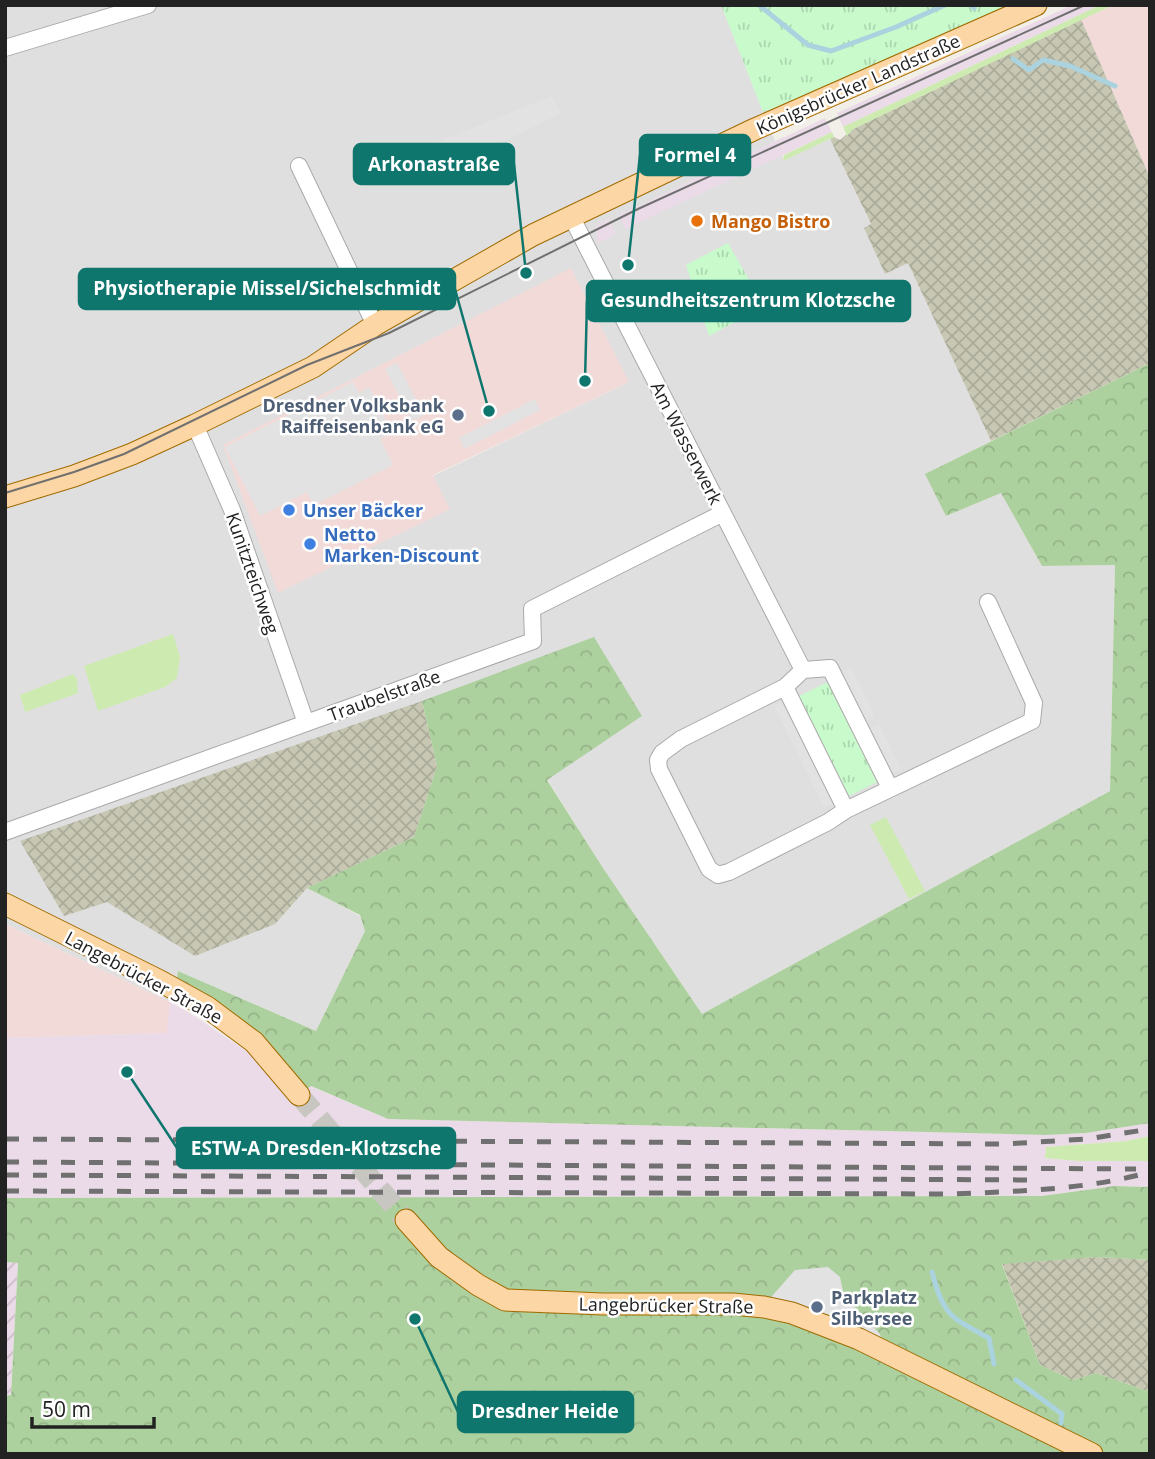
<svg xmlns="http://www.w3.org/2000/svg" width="1155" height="1459" viewBox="0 0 1155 1459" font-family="'Open Sans',sans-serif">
  <defs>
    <pattern id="industrial-furrows" width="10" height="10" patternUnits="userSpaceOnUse" patternTransform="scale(1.75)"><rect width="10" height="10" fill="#ebdbe8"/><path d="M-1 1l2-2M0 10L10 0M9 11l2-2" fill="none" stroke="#c9bcc7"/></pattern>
    <pattern id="construction-cross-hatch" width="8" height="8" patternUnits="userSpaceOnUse" patternTransform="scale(1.75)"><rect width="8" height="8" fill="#c7c7b4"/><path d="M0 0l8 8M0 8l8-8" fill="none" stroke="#abab9a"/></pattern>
    <pattern id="forest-crowns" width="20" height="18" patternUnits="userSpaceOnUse" patternTransform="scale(1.75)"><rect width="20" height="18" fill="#add19e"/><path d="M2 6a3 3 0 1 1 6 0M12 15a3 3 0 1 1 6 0" fill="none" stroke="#95b388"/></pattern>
    <pattern id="park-tufts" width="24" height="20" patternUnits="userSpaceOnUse" patternTransform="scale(1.75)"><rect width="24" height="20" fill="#c8facc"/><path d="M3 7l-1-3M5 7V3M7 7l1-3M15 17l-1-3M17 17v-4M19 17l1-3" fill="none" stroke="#acd6af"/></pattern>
  </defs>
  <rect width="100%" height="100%" fill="#f2efe9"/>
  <path fill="#e0dfdf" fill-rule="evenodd" d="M5 5H721L775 141 784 137 783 160 830 139 871 225 864 228 885 274 908 263 991 441 926 474 946 516 1001 493 1042 566 1115 565 1110 791 702 1014 603 868 547 779 642 716 422 701 437 766 414 837 308 888 360 916 365 931 316 1031 178 971 170 1002 5 924ZM629 382 433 476 449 509 223 445Z"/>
  <path fill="#f2dad9" d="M1113 5H1150V178L1081 19Z
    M571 268 629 382 433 475 450 509 278 593 223 445Z
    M5 924 170 1002 168 1033 5 1038Z"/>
  <path fill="url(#industrial-furrows)" d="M5 1262 18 1263 11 1396H5Z"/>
  <path fill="#ebdbe8" d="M1072 5H1100L843 127 837 113Z
    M825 118 832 132 625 229 619 215Z
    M609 219 616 234 598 243 595 226Z
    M170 1002 196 1017 249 1053 291 1101 310 1086 388 1119 1046 1135 1086 1133 1150 1123V1136L1126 1141 1046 1147 1045 1158 1079 1161H1150V1187L1115 1186 1042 1196 5 1198V1038L167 1033Z"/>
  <path fill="url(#construction-cross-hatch)" d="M1081 19 1150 178V363L991 441 908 263 885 274 864 228 871 224 830 139 834 137 840 140 853 129Z
    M422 701 437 766 414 837 307 888 275 924 195 956 107 902 64 916 20 841Z
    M1097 1257 1150 1260V1392L1096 1373 1073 1380 1040 1365 1002 1263Z"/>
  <path fill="#cdebb0" d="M1100 5H1113L853 129 847 136 843 127Z
    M832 132 834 137 783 161 784 155Z
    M173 634 180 657 177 678 165 687 98 711 84 666Z
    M73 674 77 679 78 693 25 712 20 695Z
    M886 817 925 891 909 899 870 825Z
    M1150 1136V1161H1079L1045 1158 1046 1147 1126 1141Z"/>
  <path fill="url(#forest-crowns)" d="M1150 363V1123L1086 1133 1046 1135 388 1119 311 1086 301 1093 175 987 178 971 316 1031 365 931 360 915 307 888 414 837 437 766 422 701 594 637 642 716 547 780 603 868 702 1014 1110 791 1115 565 1042 566 1001 493 946 516 925 474Z
    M1115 1186 1150 1187V1260L1097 1257 1002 1264 1040 1365 1073 1380 1096 1373 1150 1392V1454H5V1396L11 1395 18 1263 5 1262V1198L1042 1196Z"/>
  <path fill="url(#park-tufts)" d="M721 5H1012L850 78 763 112Z
    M728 243 764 306 709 336 686 265Z
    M828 682 877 782 849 796 799 696Z"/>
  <path fill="#e2e2e2" d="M552 96 561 113 425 181 411 153Z
    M397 363 424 415 412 421 385 369Z
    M353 382 359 393 369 387 392 433 380 439 393 465 314 505 307 492 260 516 225 447Z
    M535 399 540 410 464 449 459 438Z
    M851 668 875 716 858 724 834 677Z
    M790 698 841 799 824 807 774 706Z
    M879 724 901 769 884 777 862 733Z
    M828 1267 840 1277 844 1296 880 1334 883 1348 765 1304 795 1270Z"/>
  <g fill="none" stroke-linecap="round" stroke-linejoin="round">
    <path stroke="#aad3df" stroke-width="5" d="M759 5 808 45 831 51 896 27 945 5
      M972 5 974 8
      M1013 59 1029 70 1043 60 1070 66 1115 86
      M932 1272C943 1315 951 1318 989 1338L994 1364
      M1016 1380 1062 1414 1061 1423"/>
    <path stroke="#c8c6c1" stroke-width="21" stroke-dasharray="21 10" stroke-linecap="butt" d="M299 1095 406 1220"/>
    <g stroke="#a9a9a9" stroke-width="18">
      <path id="minor" d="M5 48 148 5
        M299 166 375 325
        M571 216 803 670
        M195 425 232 510 306 723
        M785 687 681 739 662 753 658 760 659 769 709 869 718 875 729 872 828 822 846 810 1032 721 1034 703 988 602
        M846 810 785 687 803 670 830 668 890 788
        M5 832 533 641 532 609 723 513"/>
    </g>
    <g stroke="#a06b00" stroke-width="23">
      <path id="major" d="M5 497 74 476 132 454 195 425 313 367 375 325 533 235 755 129 1036 5
        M5 904 160 981 207 1007 254 1042 299 1095
        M406 1220 439 1257 478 1285 505 1300 603 1304H733L764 1307 792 1313 859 1339 1092 1454"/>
    </g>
    <use href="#minor" stroke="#fff" stroke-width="16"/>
    <use href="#major" stroke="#fcd6a4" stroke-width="21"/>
    <path stroke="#707070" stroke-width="2" d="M5 493 74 472 124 454 307 365 389 333 638 209 1085 5"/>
    <path stroke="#707070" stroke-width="5" stroke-dasharray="14 14" stroke-linecap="butt" d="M5 1139 1005 1144 1087 1139 1150 1129
      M5 1162 1136 1169
      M5 1175 1041 1180
      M5 1191 954 1194C1019 1191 1086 1190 1150 1172"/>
  </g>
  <circle fill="#e8710a" stroke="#fff" stroke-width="2.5" cx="697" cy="221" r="7"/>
  <g fill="#5c6f8a" stroke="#fff" stroke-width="2.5">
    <circle cx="458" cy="415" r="7"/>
    <circle cx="817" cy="1307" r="7"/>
  </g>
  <g fill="#3f7fe0" stroke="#fff" stroke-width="2.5">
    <circle cx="289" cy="510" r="7"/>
    <circle cx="310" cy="544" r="7"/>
  </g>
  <g text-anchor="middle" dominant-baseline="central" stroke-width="5" stroke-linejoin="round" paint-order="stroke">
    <g font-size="18" fill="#222" stroke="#fff">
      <text transform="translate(858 84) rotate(-24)">Königsbrücker Landstraße</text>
      <text transform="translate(687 443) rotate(63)">Am Wasserwerk</text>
      <text transform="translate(253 573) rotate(71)">Kunitzteichweg</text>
      <text transform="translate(384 695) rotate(-20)">Traubelstraße</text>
      <text transform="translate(144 977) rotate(28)">Langebrücker Straße</text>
      <text transform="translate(666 1305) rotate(1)">Langebrücker Straße</text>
    </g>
    <g font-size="18" font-weight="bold" fill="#c56008" stroke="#fff" text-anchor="start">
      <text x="711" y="221">Mango Bistro</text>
    </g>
    <g font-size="18" font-weight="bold" fill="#4e5e75" stroke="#fff" text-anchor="end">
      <text x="444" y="405">Dresdner Volksbank<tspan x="444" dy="21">Raiffeisenbank eG</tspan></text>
      <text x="831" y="1297" text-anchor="start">Parkplatz<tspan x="831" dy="21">Silbersee</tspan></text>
    </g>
    <g font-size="18" font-weight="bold" fill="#366cbe" stroke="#fff" text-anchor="start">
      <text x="303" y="510">Unser Bäcker</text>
      <text x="324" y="534">Netto<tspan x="324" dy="21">Marken-Discount</tspan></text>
    </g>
  </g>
  <path fill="none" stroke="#0f766e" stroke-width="2.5" d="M628 265L640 155M526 273L514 164M489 411L455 289M585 381L587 301M127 1072L177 1148M415 1319L458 1412"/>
  <g fill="#0f766e" stroke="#fff" stroke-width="2.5">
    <circle cx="628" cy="265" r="7"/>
    <circle cx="526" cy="273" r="7"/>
    <circle cx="489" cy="411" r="7"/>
    <circle cx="585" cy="381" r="7"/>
    <circle cx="127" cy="1072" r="7"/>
    <circle cx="415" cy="1319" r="7"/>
  </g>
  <g fill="#0f766e" stroke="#0f766e" stroke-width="2.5">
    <rect x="640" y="135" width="110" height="40" rx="7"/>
    <rect x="354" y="144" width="160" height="40" rx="7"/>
    <rect x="79" y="269" width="376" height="40" rx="7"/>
    <rect x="587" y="281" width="323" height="40" rx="7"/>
    <rect x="177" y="1128" width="278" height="40" rx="7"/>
    <rect x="458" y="1392" width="175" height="40" rx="7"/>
  </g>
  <g font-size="19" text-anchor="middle" font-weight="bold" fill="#fff">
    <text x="695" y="162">Formel 4</text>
    <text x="434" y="171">Arkonastraße</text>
    <text x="267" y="295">Physiotherapie Missel/Sichelschmidt</text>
    <text x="748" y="307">Gesundheitszentrum Klotzsche</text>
    <text x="316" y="1155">ESTW-A Dresden-Klotzsche</text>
    <text x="545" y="1418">Dresdner Heide</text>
  </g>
  <rect width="1155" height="1459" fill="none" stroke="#222222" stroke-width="14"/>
  <path d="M32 1417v10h122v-10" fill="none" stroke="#222222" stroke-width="3.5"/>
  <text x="42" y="1417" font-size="21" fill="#222222" stroke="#ffffff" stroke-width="5" paint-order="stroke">50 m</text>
</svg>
